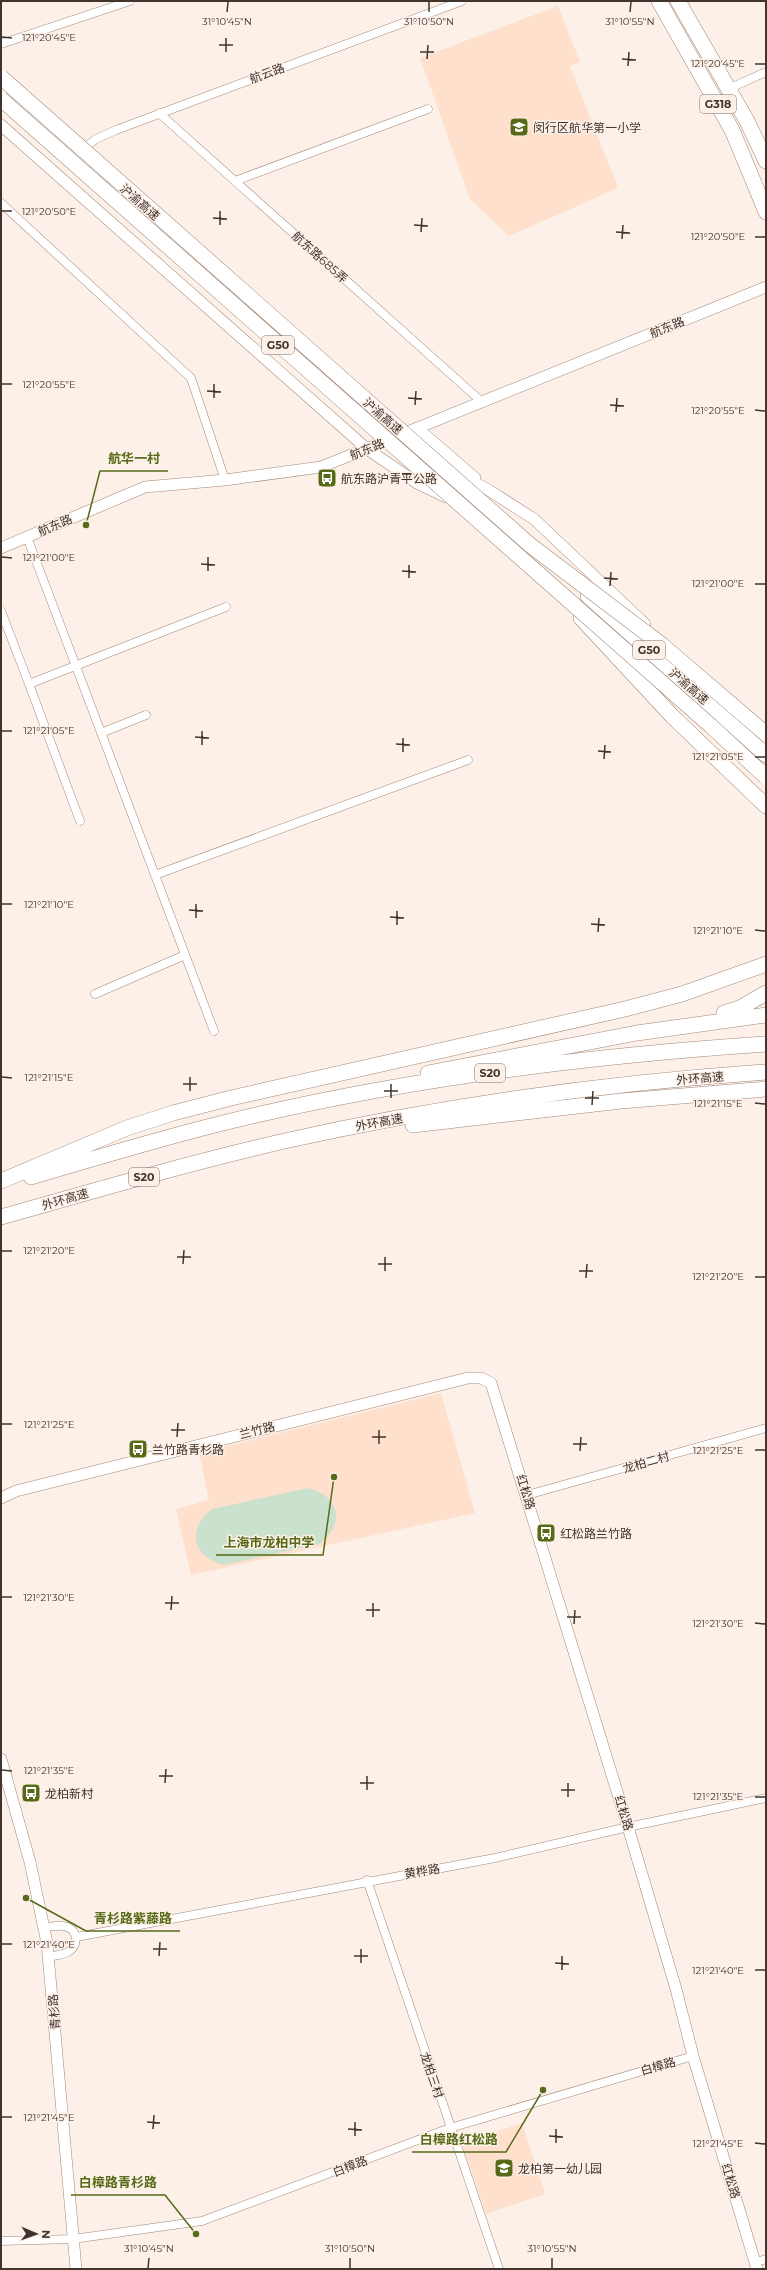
<svg xmlns="http://www.w3.org/2000/svg" width="767" height="2270" viewBox="0 0 767 2270" font-family="Montserrat,'Noto Sans SC',sans-serif">
  <rect width="100%" height="100%" fill="#fcf0e8"/>
  <path fill="#fee0cd" d="M558 6 580 62 570 66 618 188 509 236 470 199 420 58Z
    M441 1393 475 1513 191 1575 176 1509 209 1500 199 1453Z
    M522 2123 545 2194 486 2214 462 2143Z"/>
  <path fill="#cae1cd" d="M308 1488C340 1496 346 1524 319 1544L224 1565C192 1557 186 1529 212 1509Z"/>
  <g fill="none" stroke-linecap="round" stroke-linejoin="round">
    <g stroke="#a38775" stroke-width="9">
      <path id="street" d="M1 44 130 1
        M728 89 766 72
        M159 113 482 402
        M80 151 96 139 116 130 462 1
        M235 181 428 109
        M1 203 191 378 225 480
        M27 537 214 1031
        M1 611 29 684 226 607
        M29 684 80 821
        M101 733 146 715
        M155 875 468 760
        M95 994 185 955
        M527 1495 766 1428
        M367 1880 499 2269
        M45 1927C52 1927 60 1924 67 1927 79 1931 78 1946 68 1952 63 1955 55 1955 49 1957
        M76 1937 495 1858 628 1827 766 1798
        M1 2241 73 2239 202 2221 450 2128 693 2056
        M756 2262 766 2259"/>
    </g>
    <g stroke="#a38775" stroke-width="12">
      <path id="secondary" d="M21 104 167 233
        M1 125 367 449 417 483 446 497
        M417 428 475 478
        M453 472 487 489 534 519 645 624
        M1 548 145 487 225 480 321 467 766 287
        M1 1498 16 1491 468 1378H481L491 1383 628 1827 676 1989 693 2056 757 2269
        M1 1759 30 1862 47 1943 76 2269"/>
    </g>
    <g stroke="#a38775" stroke-width="16">
      <path id="highway" d="M659 1 732 130 766 212
        M678 1 747 121 766 161
        M588 596 766 755
        M581 618 672 716 766 806
        M724 1013 740 1008 766 993
        M428 1073 637 1033 766 1015
        M413 1125 621 1101 766 1089
        M31 1177C96 1158 161 1138 227 1122 401 1079 587 1056 766 1044
        M1 1181 127 1128 173 1113 231 1098 625 1009 682 994 766 964
        M1 1217C97 1190 192 1162 289 1140 446 1105 606 1083 766 1072"/>
    </g>
    <use href="#street" stroke="#fff" stroke-width="8"/>
    <use href="#secondary" stroke="#fff" stroke-width="11"/>
    <use href="#highway" stroke="#fff" stroke-width="15"/>
    <g stroke="#a38775" stroke-width="16" stroke-linecap="butt">
      <path id="highway-bridge" d="M1 77 530 545 662 645 766 734
        M1 99 711 726 766 777"/>
    </g>
    <use href="#highway-bridge" stroke="#fff" stroke-width="15"/>
  </g>
  <path fill="none" stroke="#40342d" stroke-width="1.5" d="M227 12 228 2M429 12V2M630 12 631 2M2 37 12 38M219 45H233M226 52V38M420 52H434M427 59 428 45M622 59 636 60M755 64H765M628 66 629 52M2 211H12M213 218 227 219M220 225V211M414 225 428 226M421 232 422 218M616 232 630 233M755 237H765M622 239 623 225M2 384H12M207 391 221 392M214 398V384M408 398 422 399M415 405 416 391M610 405 624 406M755 410 765 411M616 412 617 398M2 557 12 558M201 564 215 565M208 571V557M402 571 416 572M409 578V565M604 578 618 579M755 584H765M610 586 611 572M2 731H12M195 737 209 738M396 744 410 745M202 745V731M598 751 611 752M403 752V738M755 757H765M604 759 605 745M2 904H12M189 910 203 911M390 917 404 918M196 918V904M591 924 605 925M397 925V911M755 930 765 931M598 932 599 918M2 1077 12 1078M183 1084H197M190 1091V1077M384 1091H398M391 1098V1084M585 1098H599M755 1103 765 1104M592 1105 593 1091M2 1251H12M177 1257H191M183 1264 184 1250M378 1264H392M385 1271V1257M579 1271H593M755 1277H765M586 1278 587 1264M2 1424H12M171 1430H185M177 1437 178 1423M372 1437H386M379 1444V1430M573 1444H587M755 1450H765M580 1451 581 1437M2 1597H12M165 1603H179M171 1610 172 1596M366 1610H380M373 1617V1603M567 1617H581M755 1623 765 1624M574 1624 575 1610M2 1770 12 1771M159 1776H173M165 1783 166 1769M360 1783H374M367 1790V1776M561 1790H575M568 1797V1783M755 1797H765M2 1944H12M153 1949H167M159 1956 160 1942M354 1956H368M361 1963V1949M555 1963 569 1964M562 1970V1956M755 1970H765M2 2117H12M147 2122 160 2123M153 2129 154 2115M348 2129 362 2130M355 2136V2122M549 2136 563 2137M556 2143V2129M755 2143 765 2144M148 2268 149 2258M350 2268V2258M552 2268V2258"/>
  <defs>
    <g id="school-square" transform="scale(1)"><rect x="-9" y="-9" width="18" height="18" rx="4" fill="#566a17" stroke="#fcf0e8"/><path d="M0-5L7-2L0 1L-7-2ZM-4 1L0 2.5L4 1V4Q0 6-4 4Z" fill="#fff"/></g>
    <g id="bus-square" transform="scale(1)"><rect x="-9" y="-9" width="18" height="18" rx="4" fill="#566a17" stroke="#fcf0e8"/><path d="M-5-6H5V4H4V6H2V4H-2V6H-4V4H-5ZM-3.5-4V0h7V-4ZM-3.5 1.2v1.5H-2V1.2ZM2 1.2v1.5H3.5V1.2Z" fill="#fff"/></g>
  </defs>
  <g fill-rule="evenodd">
    <use href="#school-square" x="519" y="127"/>
    <use href="#bus-square" x="327" y="478"/>
    <use href="#bus-square" x="138" y="1449"/>
    <use href="#bus-square" x="546" y="1533"/>
    <use href="#bus-square" x="31" y="1793"/>
    <use href="#school-square" x="504" y="2168"/>
  </g>
  <g text-anchor="middle" dominant-baseline="central" stroke-width="3" stroke-linejoin="round" paint-order="stroke">
    <g fill="#fcf0e8" stroke="#786c65" stroke-width="1">
      <rect x="700" y="95" width="36" height="18" rx="3"/>
      <rect x="262" y="336" width="32" height="18" rx="3"/>
      <rect x="633" y="641" width="32" height="18" rx="3"/>
      <rect x="475" y="1064" width="30" height="18" rx="3"/>
      <rect x="129" y="1168" width="30" height="18" rx="3"/>
    </g>
    <g font-size="11" font-weight="bold" fill="#40342d">
      <text x="718" y="104">G318</text>
      <text x="278" y="345">G50</text>
      <text x="649" y="650">G50</text>
      <text x="490" y="1073">S20</text>
      <text x="144" y="1177">S20</text>
    </g>
    <g font-size="12" fill="#40342d" stroke="#fcf0e8">
      <text transform="translate(267 73) rotate(-20)">航云路</text>
      <text transform="translate(140 202) rotate(41)">沪渝高速</text>
      <text transform="translate(320 257) rotate(42)">航东路685弄</text>
      <text transform="translate(667 327) rotate(-22)">航东路</text>
      <text transform="translate(383 416) rotate(41)">沪渝高速</text>
      <text transform="translate(367 449) rotate(-22)">航东路</text>
      <text transform="translate(55 525) rotate(-23)">航东路</text>
      <text transform="translate(689 686) rotate(41)">沪渝高速</text>
      <text transform="translate(700 1078) rotate(-5)">外环高速</text>
      <text transform="translate(379 1122) rotate(-11)">外环高速</text>
      <text transform="translate(65 1199) rotate(-16)">外环高速</text>
      <text transform="translate(257 1430) rotate(-14)">兰竹路</text>
      <text transform="translate(646 1462) rotate(-16)">龙柏二村</text>
      <text transform="translate(526 1492) rotate(73)">红松路</text>
      <text transform="translate(624 1813) rotate(73)">红松路</text>
      <text transform="translate(422 1871) rotate(-10)">黄桦路</text>
      <text transform="translate(54 2012) rotate(-95)">青杉路</text>
      <text transform="translate(658 2066) rotate(-16)">白樟路</text>
      <text transform="translate(432 2075) rotate(71)">龙柏三村</text>
      <text transform="translate(350 2166) rotate(-21)">白樟路</text>
      <text transform="translate(731 2181) rotate(73)">红松路</text>
    </g>
    <g font-size="12" fill="#40342d" stroke="#fcf0e8" text-anchor="start">
      <text x="533" y="127">闵行区航华第一小学</text>
      <text x="341" y="478">航东路沪青平公路</text>
      <text x="152" y="1449">兰竹路青杉路</text>
      <text x="560" y="1533">红松路兰竹路</text>
      <text x="45" y="1793">龙柏新村</text>
      <text x="518" y="2168">龙柏第一幼儿园</text>
    </g>
  </g>
  <g font-size="10" text-anchor="middle" fill="#40342d" stroke="#fcf0e8" stroke-width="3" stroke-linejoin="round" paint-order="stroke">
    <text x="227" y="25">31°10'45"N</text>
    <text x="429" y="25">31°10'50"N</text>
    <text x="630" y="25">31°10'55"N</text>
    <text x="49" y="41">121°20'45"E</text>
    <text x="718" y="67">121°20'45"E</text>
    <text x="49" y="215">121°20'50"E</text>
    <text x="718" y="240">121°20'50"E</text>
    <text x="49" y="388">121°20'55"E</text>
    <text x="718" y="414">121°20'55"E</text>
    <text x="49" y="561">121°21'00"E</text>
    <text x="718" y="587">121°21'00"E</text>
    <text x="49" y="734">121°21'05"E</text>
    <text x="718" y="760">121°21'05"E</text>
    <text x="49" y="908">121°21'10"E</text>
    <text x="718" y="934">121°21'10"E</text>
    <text x="49" y="1081">121°21'15"E</text>
    <text x="718" y="1107">121°21'15"E</text>
    <text x="49" y="1254">121°21'20"E</text>
    <text x="718" y="1280">121°21'20"E</text>
    <text x="49" y="1428">121°21'25"E</text>
    <text x="718" y="1454">121°21'25"E</text>
    <text x="49" y="1601">121°21'30"E</text>
    <text x="718" y="1627">121°21'30"E</text>
    <text x="49" y="1774">121°21'35"E</text>
    <text x="718" y="1800">121°21'35"E</text>
    <text x="49" y="1948">121°21'40"E</text>
    <text x="718" y="1974">121°21'40"E</text>
    <text x="49" y="2121">121°21'45"E</text>
    <text x="718" y="2147">121°21'45"E</text>
    <text x="149" y="2252">31°10'45"N</text>
    <text x="350" y="2252">31°10'50"N</text>
    <text x="552" y="2252">31°10'55"N</text>
  </g>
  <path fill="none" stroke="#566a17" stroke-width="1.5" d="M86 525L100 471H168M334 1477L323 1555H216M26 1898L86 1931H180M543 2090L506 2152H412M196 2234L165 2195H71"/>
  <g fill="#566a17" stroke="#fcf0e8" stroke-width="1.5">
    <circle cx="86" cy="525" r="4"/>
    <circle cx="334" cy="1477" r="4"/>
    <circle cx="26" cy="1898" r="4"/>
    <circle cx="543" cy="2090" r="4"/>
    <circle cx="196" cy="2234" r="4"/>
  </g>
  <g font-size="13" text-anchor="middle" font-weight="bold" fill="#566a17" stroke="#fcf0e8" stroke-width="3" stroke-linejoin="round" paint-order="stroke">
    <text x="134" y="463">航华一村</text>
    <text x="269" y="1547">上海市龙柏中学</text>
    <text x="133" y="1923">青杉路紫藤路</text>
    <text x="459" y="2144">白樟路红松路</text>
    <text x="118" y="2187">白樟路青杉路</text>
  </g>
  <rect width="767" height="2270" fill="none" stroke="#40342d" stroke-width="4"/>
  <g transform="translate(36 2234) rotate(92)" stroke="#fcf0e8" stroke-width="3" paint-order="stroke">
  <path d="M0-3L7 15L0 10L-7 15Z" fill="#40342d"/>
  <text y="-6" font-size="11" font-weight="bold" text-anchor="middle" fill="#40342d">N</text>
  </g>
</svg>
